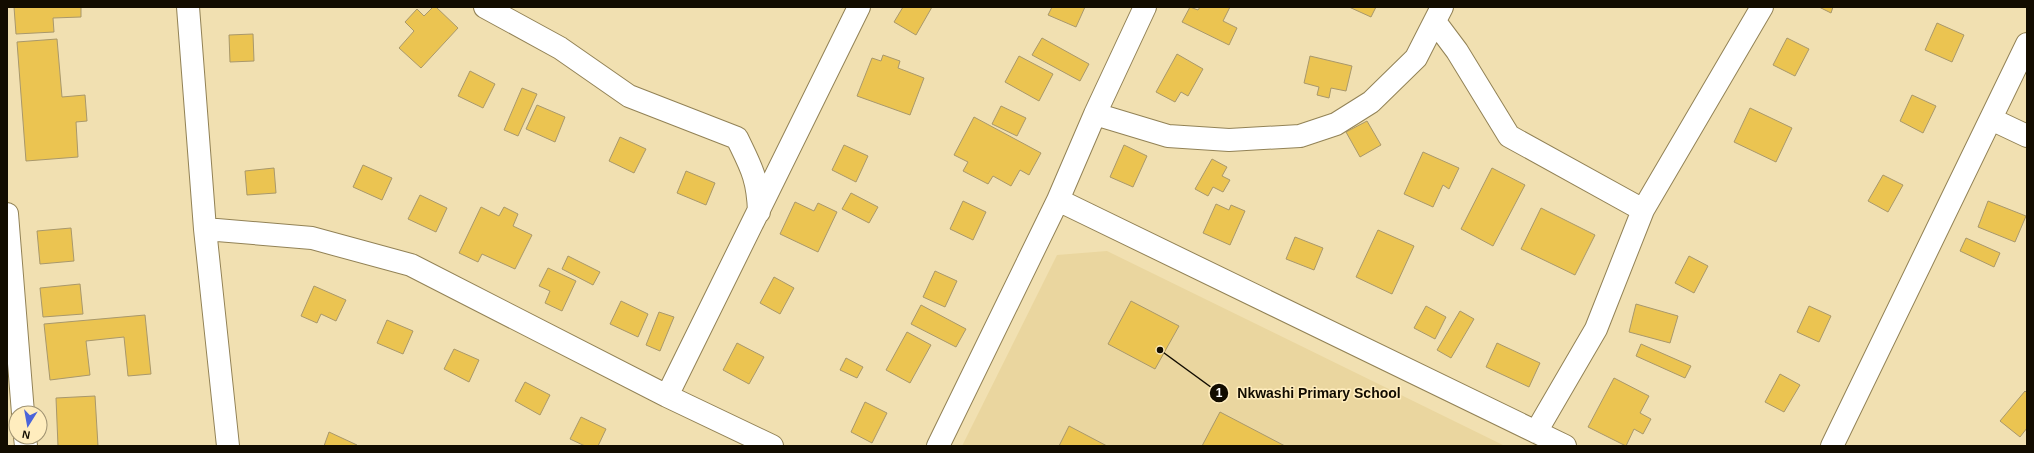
<svg xmlns="http://www.w3.org/2000/svg" width="2034" height="453" viewBox="0 0 2034 453" font-family="Helvetica,sans-serif">
  <rect width="100%" height="100%" fill="#f1e0b1"/>
  <path fill="#ead69f" d="M1107 251 1505 446H962L1057 255Z"/>
  <path fill="#ebc451" stroke="#a9986b" d="M14 7H81V17L53 18 54 32 16 34Z
    M433 7H436L458 28 421 68 399 48 414 31 405 22 417 9 424 16Z
    M903 7H932L916 35 894 22Z
    M1052 7H1085L1076 27 1048 15Z
    M1190 7 1198 10 1200 7H1230L1223 21 1237 28 1229 45 1182 22Z
    M1349 7H1376L1371 17Z
    M1819 7H1833L1831 13Z
    M1937 23 1964 35 1952 62 1925 50Z
    M253 34 254 61 230 62 229 35Z
    M1042 38 1089 64 1080 81 1032 55Z
    M1787 38 1809 49 1795 76 1773 65Z
    M57 39 62 97 85 95 87 121 76 122 78 157 26 161 17 42Z
    M1177 54 1203 69 1188 96 1181 92 1175 102 1156 92Z
    M883 55 900 61 898 68 924 78 910 115 857 96 872 58 881 61Z
    M1019 56 1053 74 1039 101 1005 82Z
    M1310 56 1352 66 1346 91 1331 88 1329 98 1317 95 1319 87 1304 83Z
    M470 71 495 84 483 108 458 96Z
    M522 88 537 94 518 136 504 130Z
    M1912 95 1936 106 1923 133 1900 121Z
    M537 105 565 117 555 142 526 129Z
    M1001 106 1026 118 1017 136 992 124Z
    M1750 108 1792 128 1776 162 1734 142Z
    M974 117 1041 153 1029 175 1020 170 1011 186 993 176 988 184 963 171 968 162 954 155Z
    M1367 121 1381 145 1360 157 1346 132Z
    M620 137 646 149 634 173 609 161Z
    M844 145 868 156 856 182 832 170Z
    M1124 145 1147 156 1133 187 1110 177Z
    M1423 152 1459 168 1449 189 1443 185 1433 207 1404 194Z
    M1212 159 1227 167 1222 176 1230 180 1223 192 1213 187 1208 196 1195 189Z
    M363 165 392 178 382 200 353 187Z
    M274 168 276 193 247 195 245 171Z
    M1492 168 1525 185 1493 246 1461 229Z
    M686 171 715 183 706 205 677 193Z
    M1883 175 1903 185 1888 212 1868 201Z
    M851 193 878 207 869 223 842 209Z
    M420 195 447 208 436 232 408 219Z
    M963 201 986 212 973 240 950 229Z
    M1988 201 2026 216 2015 242 1978 227Z
    M795 202 814 211 818 203 837 212 818 252 780 234Z
    M1216 204 1229 210 1231 205 1245 211 1230 245 1203 233Z
    M481 207 499 216 504 207 518 214 513 226 532 235 515 269 482 254 478 262 459 253Z
    M1541 208 1595 235 1575 275 1521 249Z
    M71 228 74 261 40 264 37 231Z
    M1378 230 1414 246 1392 294 1356 277Z
    M1295 237 1323 248 1314 270 1286 259Z
    M1966 238 2000 253 1994 267 1960 251Z
    M568 256 600 272 593 285 562 269Z
    M1689 256 1708 266 1694 293 1675 283Z
    M548 268 576 281 562 311 545 303 550 291 539 286Z
    M935 271 957 281 945 307 923 297Z
    M774 277 794 288 780 314 760 303Z
    M80 284 83 314 43 317 40 288Z
    M314 286 346 300 336 321 321 314 317 323 301 316Z
    M621 301 648 314 638 337 610 324Z
    M1131 301 1179 326 1155 369 1108 344Z
    M1636 304 1678 316 1670 343 1629 332Z
    M921 305 966 329 956 347 911 324Z
    M1426 306 1446 317 1435 339 1414 328Z
    M1809 306 1831 316 1819 342 1797 332Z
    M1460 311 1474 319 1451 358 1437 350Z
    M659 312 674 317 660 351 646 345Z
    M145 315 151 374 128 376 124 337 86 341 90 375 50 380 44 324Z
    M387 320 413 331 403 354 377 343Z
    M907 332 931 345 910 383 886 370Z
    M737 343 764 357 749 384 723 370Z
    M1497 343 1540 363 1529 387 1486 367Z
    M1641 344 1691 366 1685 378 1636 356Z
    M454 349 479 360 469 382 444 369Z
    M846 358 863 367 857 378 840 370Z
    M1780 374 1800 385 1784 412 1765 402Z
    M1614 378 1649 396 1640 413 1651 419 1643 434 1634 429 1626 446 1588 427Z
    M525 382 550 395 540 415 515 401Z
    M2025 391 2027 393V428L2020 437 2000 421Z
    M95 396 98 446H58L56 398Z
    M865 402 887 413 872 443 851 432Z
    M1220 412 1285 446H1202Z
    M581 417 606 429 598 446H585L570 439Z
    M1069 426 1107 446H1059Z
    M329 432 357 445V446H324Z"/>
  <g fill="none" stroke-linecap="round" stroke-linejoin="round">
    <g stroke="#928256" stroke-width="24">
      <path id="minor" d="M188 7 205 229 228 446
        M485 7 560 48 629 96 737 138C751 167 758 178 759 212
        M1436 23 1457 51 1509 136 1643 210
        M1095 114 1168 136 1229 140 1300 136 1336 124 1371 102 1416 58 1442 7
        M1991 119 2027 136
        M1058 200 1565 446
        M7 214 23 413
        M205 229 312 238 411 265 667 396 772 446
        M667 396 859 7
        M1536 432 1596 329 1643 210 1762 7
        M25 437 26 446
        M938 446 1058 200 1095 114 1145 7
        M1832 446 2027 44"/>
    </g>
    <use href="#minor" stroke="#fff" stroke-width="22"/>
  </g>
  <path fill="none" stroke="#120c00" stroke-width="1.5" d="M1160 350L1219 393"/>
  <g fill="#120c00" stroke="#ffedbe" stroke-width="1.5">
    <circle cx="1160" cy="350" r="4"/>
    <circle cx="1219" cy="393" r="10"/>
  </g>
  <g font-size="12" text-anchor="middle" font-weight="bold" fill="#fff">
    <text x="1219" y="397">1</text>
  </g>
  <g font-size="14" text-anchor="middle" font-weight="bold" fill="#120c00" stroke="#ffedbe" stroke-width="3" stroke-linejoin="round" paint-order="stroke">
    <text x="1319" y="398">Nkwashi Primary School</text>
  </g>
  <rect width="2034" height="453" fill="none" stroke="#120c00" stroke-width="16"/>
  <g transform="translate(28 425) rotate(191)"><circle r="19" fill="#ffedbe" stroke="#a09372"/>
  <path d="M0-3L7 15L0 10L-7 15Z" fill="#4b64d9"/>
  <text y="-6" font-size="11" font-weight="bold" text-anchor="middle" fill="#120c00">N</text>
  </g>
</svg>
